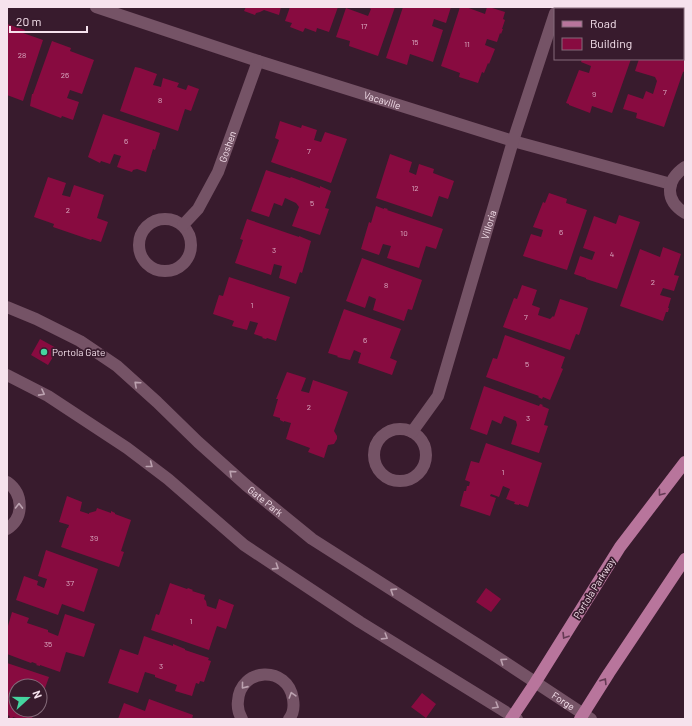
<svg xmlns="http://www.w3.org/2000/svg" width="692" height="726" viewBox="0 0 692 726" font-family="Barlow,sans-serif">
  <rect width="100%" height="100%" fill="#381b2d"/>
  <path fill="#880b40" d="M246 7H281L279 15 264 10 260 12 256 13 255 15 244 11Z
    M290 7H338L329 32 317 28 316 32 305 28 303 32 290 27 292 23 285 21Z
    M368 7H395L378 56 349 46 350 41 336 37 346 8 368 16 371 9Z
    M403 7H451L446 23 434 19 432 26 443 30 433 62 410 54 407 65 386 58Z
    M460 7H466L485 14 487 7H489L505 12 503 19 505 20 502 29H503L501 34 500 33 497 42 487 39 485 45 495 49 489 64 488 63 484 73 482 72 478 83 459 77 460 73 441 66Z
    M7 24 25 30 23 33 43 40 23 101 7 95Z
    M52 41 71 48 70 51 94 60 82 94 70 90 67 98 79 102 73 120 62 116 61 118 30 106 32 94H33Z
    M582 59H631L612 113 592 106 590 113 569 105V104L566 103 579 70 589 73 591 66 581 62Z
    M639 59H680L685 61V71L683 72 664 127 636 118 637 113 623 109 628 94 643 99 646 91 653 94 657 81 655 77 635 71Z
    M135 67 140 68 157 74 153 85 161 87 163 78 179 83 177 87 186 90 188 85 199 89 191 111 185 109 178 131 120 111Z
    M103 114 160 133 155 150 153 149 146 172 137 169 133 170 132 172 117 167 121 156 114 154 110 164 101 161 100 163 88 157Z
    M280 121 301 128 302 125 317 130 314 140 321 142 325 132 347 139 331 183 271 162 279 140 275 138Z
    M390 154 412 162 409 172 416 175 419 164 434 169 433 173 454 181 448 199 439 196 432 217 376 198Z
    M266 170 290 178 291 177 320 188V186L331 191 325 208 329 209 320 235 292 226 299 207 296 203 285 198 282 206 274 203 269 217 251 211Z
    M48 177 66 183 62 195 70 197 74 185 104 195 97 218 108 222 101 242 92 239 91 240 53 227 54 224 34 217Z
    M549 193 567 199 566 203 587 210 567 270 523 256 531 234 541 237 543 230 533 227 543 202 545 203Z
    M376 206 384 209V208L388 209 387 210 443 229 436 249 426 246 419 268 387 258 391 246 383 244 379 255 361 249 369 222 371 223Z
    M619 215 640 222 617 289 586 279V278L574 274 580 256 592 260 595 252 583 248 594 216 616 224Z
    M247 219 299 237V236L311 241 302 273 300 272 296 284 279 278 282 266 274 264 271 275 235 263 243 240 240 239Z
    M663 247 681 254 674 275 679 276 674 291 663 288 660 295 671 298 668 308H669L668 312H666L663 321 620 306 640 249 660 257Z
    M362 258 422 280 412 310 408 309 404 321 373 310 376 299 369 296 365 308 346 301Z
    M229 277 290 297 276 341 267 338 266 339 262 338 263 337 254 334 258 323 250 321 247 330 232 326 234 321 213 314 219 295 223 296Z
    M522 285 537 290 532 305 540 308 538 315 550 319 553 316 554 317 560 299 588 308 579 335 576 334 570 350 503 327 514 298 517 299Z
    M344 309 401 329 390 358 397 361 392 375 358 363 361 353 354 350 350 360 337 357 338 356 328 353Z
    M505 335 565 357 561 368 563 369 550 400 543 397 542 399 538 397 539 396 486 377 493 358 497 359Z
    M40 339 58 349 48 365 31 355Z
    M287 372 306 378 301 391 309 393 313 380 348 392 334 431 337 436V439L334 444 328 445 324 458 308 452 310 448 286 439 291 423 284 421V422L280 420V418L273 416 278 399H276Z
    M484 386 539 406 540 404 543 405 542 406 549 409 544 425 548 426 539 453 511 444 517 425 516 421 504 416 501 424 492 420 487 435 470 429Z
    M486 443 542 463 528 507 519 504V505L514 504 515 502 506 499 510 489 503 486 499 497 491 494 490 496 496 498 490 516 460 506 464 491H466L467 486H469L470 482 465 480 471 461 479 463Z
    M67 496 82 502 80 511 89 514V513L96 511 97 508 111 513V511L115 513V514L131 520 121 551 124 552 119 567 61 547 67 528H68L69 525 59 522Z
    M46 550 98 569 84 612 62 604 58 615 16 600 24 576 38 581 37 585 44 588 47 579 38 576Z
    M170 583 187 589 188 588 193 590 192 591 205 595 204 599 206 601 207 606 216 609 219 599 234 605 226 629 217 626 209 650 151 630 156 614 159 615Z
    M486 588 501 599 491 612 476 602Z
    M12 612 29 618 27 623 48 630V632L58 636 65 614 95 624 84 657 66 652 60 672 40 665V666L36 665 37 664 32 662 31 663 7 654V625L8 626Z
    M144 636 173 646V644L185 649V650L209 658 208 660 211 661 204 682 200 681 199 684 196 683 192 696 175 691 177 685 155 677V675L145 672 138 693 108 683 120 649 138 655Z
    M7 663 49 677 44 691 40 690V686H16V710H34L32 719H20L13 717 12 719 9 718 10 716 7 715Z
    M422 693 436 704 426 718 411 707Z
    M149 699 193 715 192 719H118L124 703 145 711Z"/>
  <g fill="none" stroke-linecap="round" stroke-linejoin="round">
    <g stroke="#755366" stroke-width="12">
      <path id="s1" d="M96 7 258 61 513 141 671 184"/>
      <path d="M685 167C666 180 664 200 685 213"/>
      <circle cx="165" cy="245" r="26"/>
      <path id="s2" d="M183 225 198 209 218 172 258 61"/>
      <path id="s3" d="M7 307 36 319 80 341 117 366 157 402 198 442 246 485 312 539 491 653 591 719"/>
      <path d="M7 375 48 396 127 448 168 479 244 545 360 622 517 719"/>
      <circle cx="400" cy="455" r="26"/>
      <path id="s4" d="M412 432 438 396 513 141 555 13"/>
      <path d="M7 482C24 494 24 518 7 529"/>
      <path d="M242 719C239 714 237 708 238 701 240 667 288 665 293 699 294 705 294 713 289 719"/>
    </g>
    <path stroke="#b8759c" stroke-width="12" d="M511 719 535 683 620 547 685 462
      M580 719 609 673 685 559"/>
  </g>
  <defs><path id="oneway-chevron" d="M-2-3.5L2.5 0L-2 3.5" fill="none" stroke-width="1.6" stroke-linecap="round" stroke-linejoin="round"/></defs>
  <g stroke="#bca2b0">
    <use href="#oneway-chevron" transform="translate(137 384) rotate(-138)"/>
    <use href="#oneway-chevron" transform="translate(42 393) rotate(28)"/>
    <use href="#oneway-chevron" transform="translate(150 465) rotate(38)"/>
    <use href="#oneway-chevron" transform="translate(232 473) rotate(-138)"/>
    <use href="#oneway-chevron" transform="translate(19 506) rotate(-89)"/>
    <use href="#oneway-chevron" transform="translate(276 567) rotate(33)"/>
    <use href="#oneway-chevron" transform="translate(393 591) rotate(-147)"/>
    <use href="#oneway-chevron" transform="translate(385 637) rotate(32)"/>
    <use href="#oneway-chevron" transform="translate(503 661) rotate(-146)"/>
    <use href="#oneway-chevron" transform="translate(244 686) rotate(129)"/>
    <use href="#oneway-chevron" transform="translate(292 695) rotate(-107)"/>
    <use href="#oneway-chevron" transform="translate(496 706) rotate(31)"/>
  </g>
  <g stroke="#653a54">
    <use href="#oneway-chevron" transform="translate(661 493) rotate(127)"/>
    <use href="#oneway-chevron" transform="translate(565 636) rotate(122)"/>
    <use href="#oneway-chevron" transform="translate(604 681) rotate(-58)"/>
  </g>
  <circle fill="#45d49f" stroke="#381b2d" stroke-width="1.5" cx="44" cy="352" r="4"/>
  <g text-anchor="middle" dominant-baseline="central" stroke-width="3.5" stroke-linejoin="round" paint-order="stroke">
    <g font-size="8" fill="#daacc2">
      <text x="364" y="26">17</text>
      <text x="415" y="42">15</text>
      <text x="467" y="44">11</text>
      <text x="22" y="55">28</text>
      <text x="65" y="75">26</text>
      <text x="665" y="92">7</text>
      <text x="594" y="94">9</text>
      <text x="160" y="100">8</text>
      <text x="126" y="141">6</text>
      <text x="309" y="151">7</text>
      <text x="415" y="188">12</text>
      <text x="312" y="203">5</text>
      <text x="68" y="210">2</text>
      <text x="561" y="232">6</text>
      <text x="404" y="233">10</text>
      <text x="274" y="250">3</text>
      <text x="612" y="254">4</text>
      <text x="653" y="282">2</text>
      <text x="386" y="285">8</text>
      <text x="252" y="305">1</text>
      <text x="526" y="317">7</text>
      <text x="365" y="340">6</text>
      <text x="527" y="364">5</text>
      <text x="309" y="407">2</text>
      <text x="528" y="418">3</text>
      <text x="503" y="472">1</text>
      <text x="94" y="538">39</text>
      <text x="70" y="583">37</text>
      <text x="191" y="621">1</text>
      <text x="48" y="644">35</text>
      <text x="161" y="666">3</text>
    </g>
    <g font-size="10" fill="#f6e2ed" stroke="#381b2d">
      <text stroke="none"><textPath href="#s1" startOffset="301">Vacaville</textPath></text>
      <text stroke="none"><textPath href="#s2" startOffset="91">Goshen</textPath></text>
      <text stroke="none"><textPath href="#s4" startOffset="223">Villoria</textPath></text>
      <text stroke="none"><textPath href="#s3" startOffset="326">Gate Park</textPath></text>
      <text transform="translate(594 588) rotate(-58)">Portola Parkway</text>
      <text stroke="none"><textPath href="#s3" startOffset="685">Forge</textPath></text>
    </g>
    <g font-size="10" fill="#f6e2ed" stroke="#381b2d" text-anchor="start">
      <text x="52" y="352">Portola Gate</text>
    </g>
  </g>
  <rect width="692" height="726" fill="none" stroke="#f6e2ed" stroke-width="16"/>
  <rect x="554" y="8" width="130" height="52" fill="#381b2d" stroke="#846b7a"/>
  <rect x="562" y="21" width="20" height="6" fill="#b8759c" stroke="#846b7a"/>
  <text x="590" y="28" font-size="12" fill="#f6e2ed">Road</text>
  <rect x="562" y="38" width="20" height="12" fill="#880b40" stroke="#846b7a"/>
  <text x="590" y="48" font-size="12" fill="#f6e2ed">Building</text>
  <g transform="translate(28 698) rotate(69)"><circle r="19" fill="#381b2d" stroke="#846b7a"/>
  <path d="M0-3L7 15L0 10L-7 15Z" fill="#45d49f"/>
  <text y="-6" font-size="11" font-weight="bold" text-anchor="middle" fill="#f6e2ed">N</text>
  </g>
  <path d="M10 26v6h77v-6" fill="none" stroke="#f6e2ed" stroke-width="2"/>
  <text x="16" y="26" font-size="12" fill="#f6e2ed" stroke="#381b2d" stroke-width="3" paint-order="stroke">20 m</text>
</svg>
